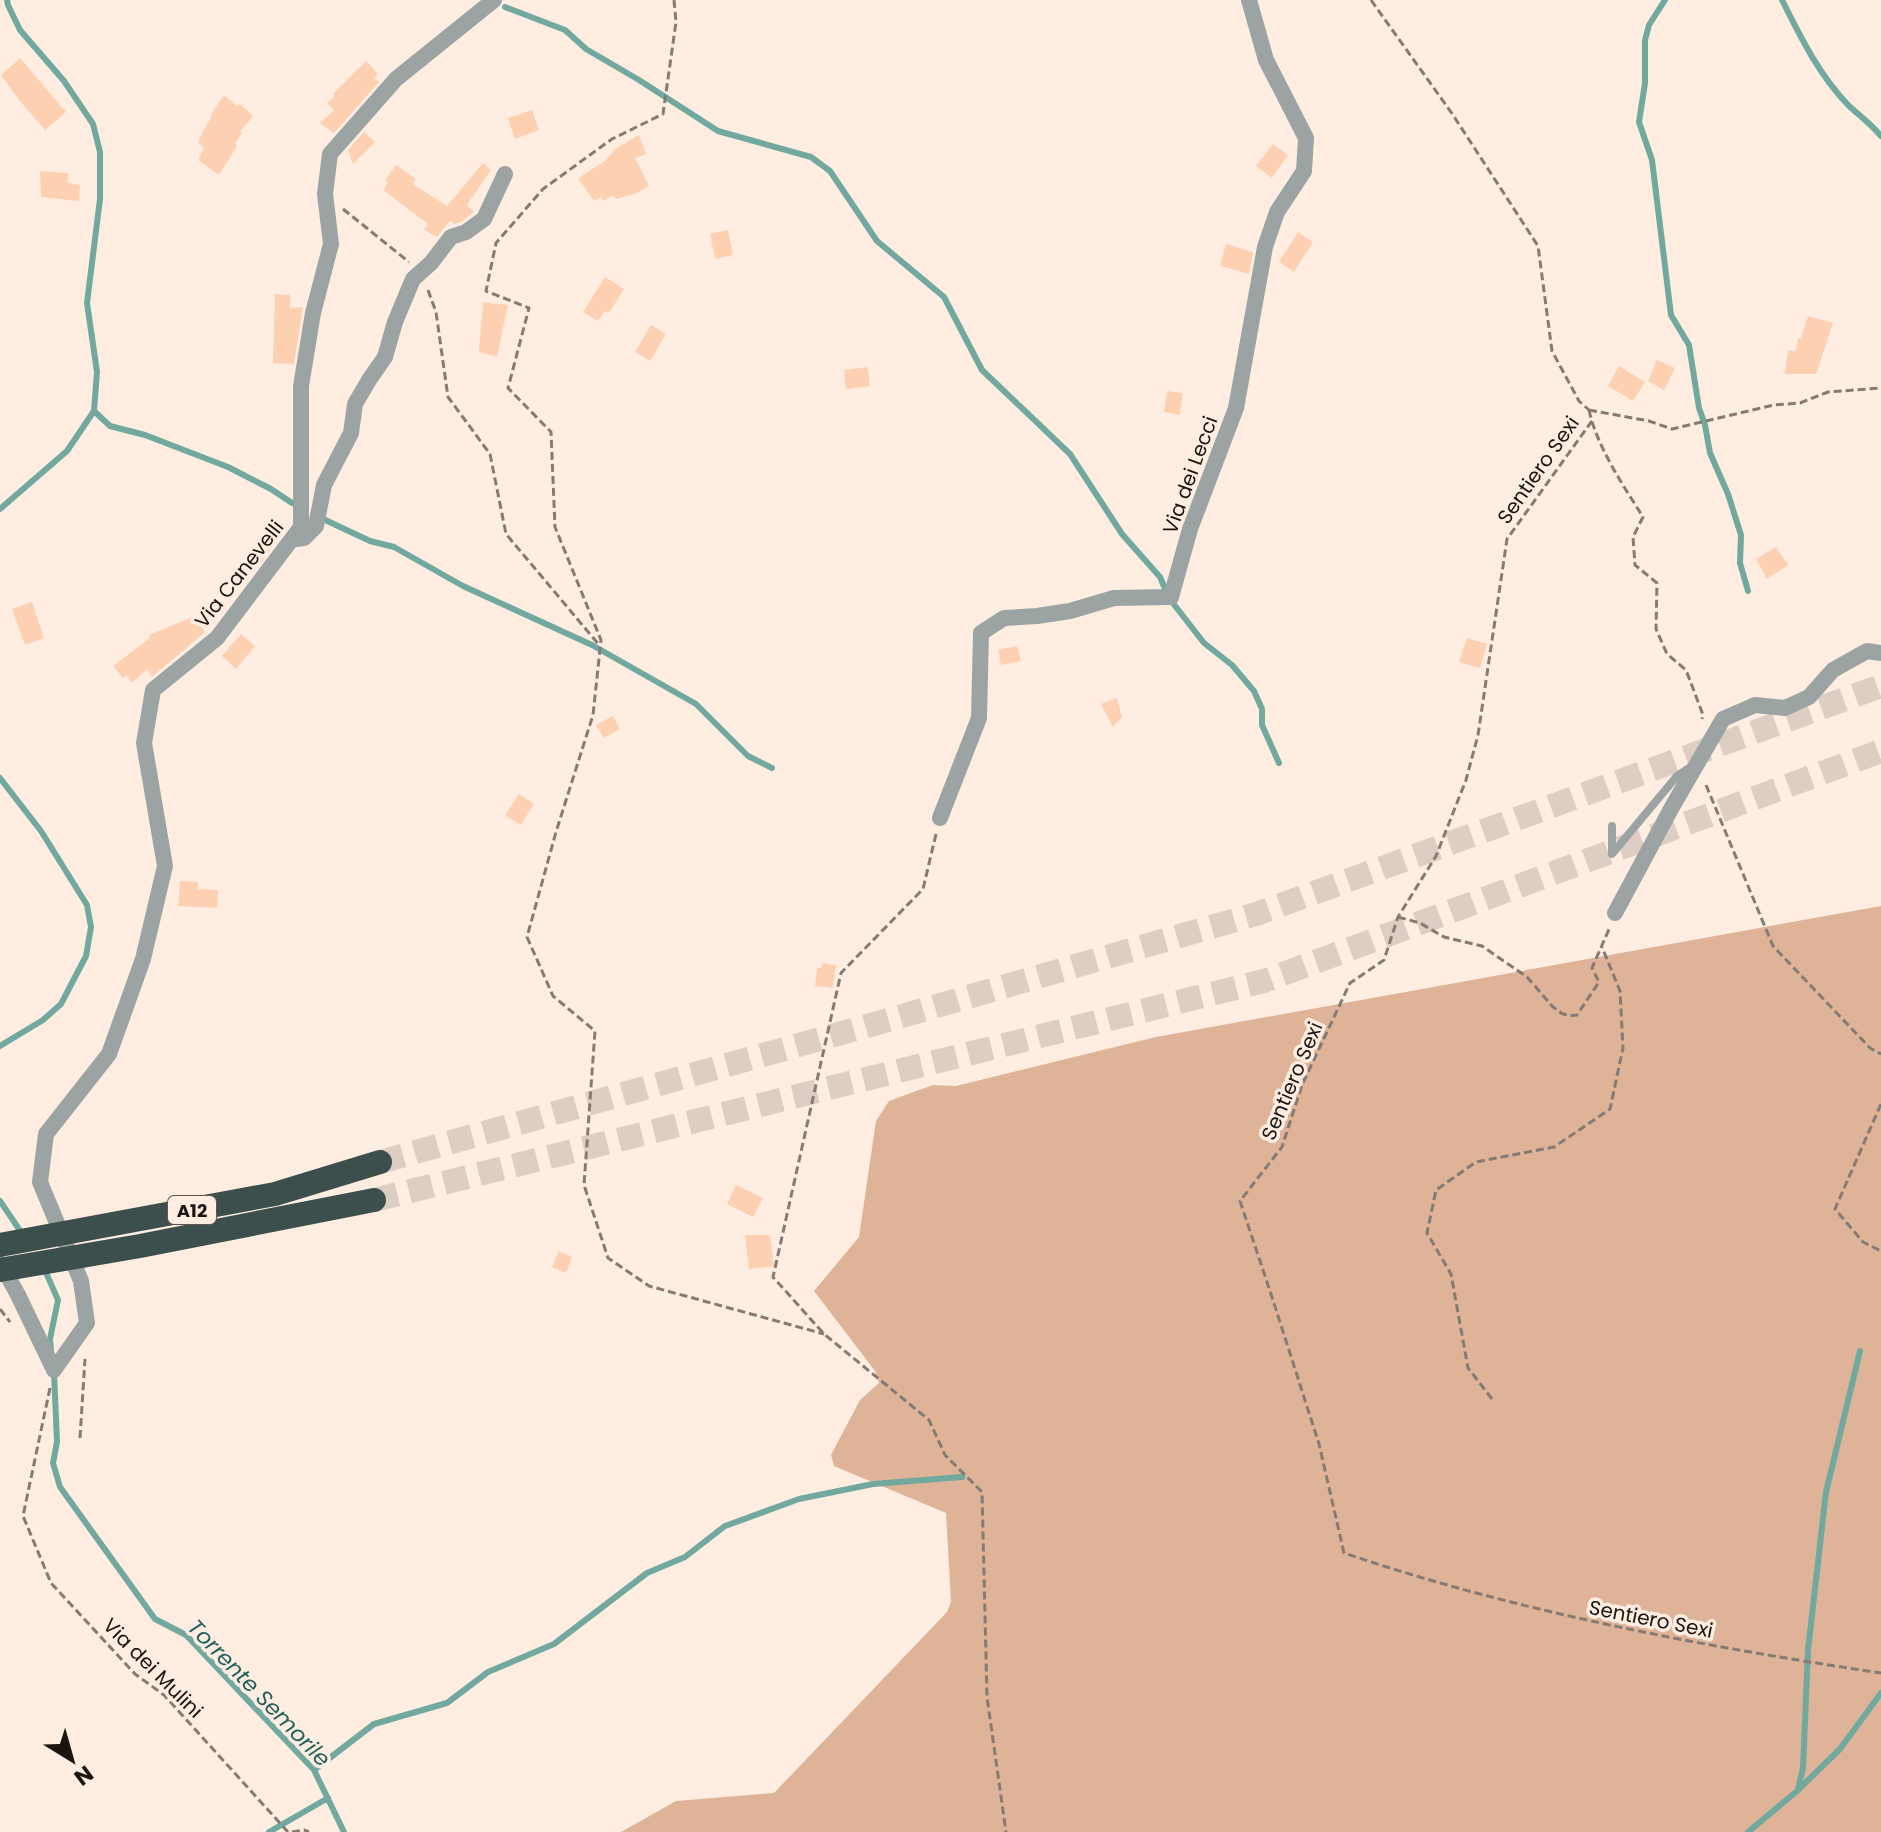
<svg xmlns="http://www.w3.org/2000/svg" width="1881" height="1832" viewBox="0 0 1881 1832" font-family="Poppins,sans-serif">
  <rect width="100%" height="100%" fill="#ffede2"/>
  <path fill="#deb397" d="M1881 906V1832H621L676 1801 774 1793 947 1612 951 1602 946 1513 834 1466 831 1455 860 1400 879 1383 875 1371 814 1291 859 1237 876 1121 889 1101 933 1085 956 1086 1156 1037Z"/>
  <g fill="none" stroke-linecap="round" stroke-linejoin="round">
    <path stroke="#72a99f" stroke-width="6" d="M1665 0 1649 25 1645 40V83L1639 122 1652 160 1671 315 1689 345 1699 408 1705 425 1710 453 1728 494 1741 535 1740 563 1748 591
      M1782 0C1801 38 1819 75 1849 106 1860 116 1871 124 1881 136
      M505 7 565 30 586 49 639 80 718 131 811 157 830 171 877 241 944 297 982 370 1070 454 1122 534 1160 577 1169 598 1204 643 1232 665 1254 691 1262 709V725L1279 763
      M94 411 110 426 145 435 228 467 271 489 292 503
      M0 509 67 451 94 411 97 372 87 303 100 199V152L93 124 64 81 20 30 8 5 7 0
      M323 519 370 541 394 547 463 586 592 645 696 704 748 756 772 768
      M0 778 41 831 87 905 91 927 86 956 61 1004 43 1020 0 1046
      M0 1201 23 1235
      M44 1268 58 1300 50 1339 51 1349
      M54 1372 57 1442 53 1463 60 1487 155 1619 186 1635 314 1770 344 1832
      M314 1770 374 1724 447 1703 488 1672 554 1644 647 1573 685 1557 725 1526 799 1499 873 1484 962 1477
      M1798 1789 1803 1768 1808 1650 1826 1492 1860 1351
      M269 1832 328 1798
      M1748 1832 1797 1791 1840 1749 1881 1693"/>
  </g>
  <path fill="#fed0b2" d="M20 58 66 112 45 130 19 100 1 75Z
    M366 61 378 74 374 78 379 82 334 133 320 123 334 110 327 103 335 96 333 94Z
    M224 95 237 106 240 104 253 116 240 132 242 133 235 144 237 146 219 175 198 160 204 148 198 143 202 133 212 116 211 114Z
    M532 110 539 130 515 139 508 118Z
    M364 132 375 142 353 164 348 150Z
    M639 135 646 154 635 158 649 186 637 193 616 199 613 195 603 201 601 197 594 201 578 178 605 161 615 149Z
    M1273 144 1288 155 1272 178 1256 166Z
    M483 163 491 170 467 205 474 212 461 222 454 224 450 221 437 237 424 230 428 224 383 190 388 183 385 180 396 165 416 179 413 184 447 206Z
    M40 171 68 173V183L80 185 79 201 41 197Z
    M728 230 733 255 715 259 710 234Z
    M1298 232 1313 242 1294 272 1279 262Z
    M1226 244 1253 252 1249 274 1220 266Z
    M605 277 624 289 609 313 605 311 598 321 583 312Z
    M275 294 290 295V308L303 307 294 364 273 363Z
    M483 302 508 305 497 357 479 352Z
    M1808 316 1833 323 1816 374H1785L1788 350 1796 351 1798 338H1801Z
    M651 325 666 334 650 361 635 352Z
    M1657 360 1675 368 1664 390 1648 381Z
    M1619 366 1645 382 1633 401 1608 386Z
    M868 367 870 386 846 389 844 370Z
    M1167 391 1183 393 1180 415 1164 412Z
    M258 541 270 550 258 566 246 556Z
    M1776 547 1788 565 1767 579 1756 559Z
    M32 602 44 638 25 645 12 609Z
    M195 616 205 632 152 677 147 669 132 683 126 675 123 678 113 666 150 638 149 635Z
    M241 634 255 646 236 669 222 656Z
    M1467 638 1487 644 1480 668 1459 662Z
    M1017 646 1021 661 1001 665 998 650Z
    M1117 698 1122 717 1113 727 1101 704Z
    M613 716 620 729 604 738 596 725Z
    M519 794 534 804 521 825 505 815Z
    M180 881 198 882V889L218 890 217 908 178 906Z
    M822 963 836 965 833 988 815 986 817 968H821Z
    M736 1185 763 1198 753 1217 727 1204Z
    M745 1235H770L774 1266 749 1269Z
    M559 1251 572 1257 566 1273 552 1267Z"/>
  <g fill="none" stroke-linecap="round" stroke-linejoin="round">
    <path stroke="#ddcdc3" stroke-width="24" stroke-dasharray="24 12" stroke-linecap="butt" d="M380 1162 888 1020 1256 914 1881 686
      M374 1200 1264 981 1881 751"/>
    <path stroke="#867b73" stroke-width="3" stroke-dasharray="8 4" stroke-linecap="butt" d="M674 0 676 22 663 114 612 139 543 189 496 243 486 291 529 308 508 388 551 432 555 527 601 640 593 715 556 832 527 937 553 996 595 1031 584 1185 608 1258 649 1286 824 1334
      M1371 0 1453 115 1538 246 1552 351 1579 401 1589 410
      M343 209 409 262
      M428 290 436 312 448 397 490 454 506 534 600 646
      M1589 410C1597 447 1623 485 1643 517L1633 537 1635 565 1657 583 1656 629 1667 654 1686 670 1703 715 1702 719
      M1589 410 1649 421 1672 429 1774 405 1800 403 1828 392 1881 388
      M1592 421 1507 539 1478 735 1466 780 1436 856 1398 917 1384 960 1350 983 1302 1085 1282 1147 1240 1201 1271 1294 1319 1444 1344 1553C1518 1612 1700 1646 1881 1673
      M1706 785 1773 946 1870 1048 1881 1054
      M936 834 923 889 841 973 773 1277 824 1334 929 1420 945 1455 982 1492 987 1697 1006 1832
      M1398 917 1420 923 1444 937 1482 946 1527 977 1553 1007 1561 1013 1569 1016 1577 1015 1599 982 1592 968 1610 927
      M1881 1104 1835 1209 1863 1242 1881 1251
      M0 1309 10 1322
      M50 1388 23 1516 51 1583 135 1674 164 1695 288 1832
      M1492 1399 1468 1368 1451 1274 1427 1233 1436 1190 1476 1162 1554 1147 1610 1109 1623 1048 1620 991 1602 947
      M80 1438 85 1359
      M292 1832 304 1830 309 1832"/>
    <path stroke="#9ba4a3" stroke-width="8" d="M1612 826V854L1677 776 1689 768"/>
    <path stroke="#9ba4a3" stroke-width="16" d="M297 539 304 538 316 526 324 485 351 433 355 404 369 380 385 357 395 322 413 279 431 263 451 237 466 232 484 219 505 174
      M940 818 979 718 981 633 1004 618 1037 616 1070 611 1114 598 1171 597 1190 529 1236 408 1265 247 1277 212 1304 171 1306 138 1266 60 1249 0
      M1615 913 1672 807 1723 719 1755 705 1785 708 1809 697 1833 670 1867 651 1881 653
      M1 1264 18 1295 54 1370 87 1323 81 1281 40 1182 46 1134 109 1054 143 959 165 866 144 743 153 690 217 638 301 527V386L313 313 331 244 325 194 330 154 396 79 494 0"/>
    <path stroke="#3c4f4c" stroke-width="24" d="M0 1245 275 1194 380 1162
      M0 1270 140 1246 374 1200"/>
  </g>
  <g text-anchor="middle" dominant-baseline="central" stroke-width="7" stroke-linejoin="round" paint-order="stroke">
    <rect fill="#ffede2" stroke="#5f5650" stroke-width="2" x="168" y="1196" width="48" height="28" rx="6"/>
    <g font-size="18" font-weight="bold" fill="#1b1511">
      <text x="192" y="1210">A12</text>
    </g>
    <g font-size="20" fill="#1b1511" stroke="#ffede2">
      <text transform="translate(1538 470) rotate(-55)">Sentiero Sexi</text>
      <text transform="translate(1190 475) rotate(-70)">Via dei Lecci</text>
      <text transform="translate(239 574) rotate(-52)">Via Canevelli</text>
      <text transform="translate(1292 1081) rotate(-67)">Sentiero Sexi</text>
      <text transform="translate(1651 1619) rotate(11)">Sentiero Sexi</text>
      <text transform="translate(153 1668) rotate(45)">Via dei Mulini</text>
    </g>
    <g font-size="22" font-style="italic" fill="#21625a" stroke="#ffede2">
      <text transform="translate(259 1693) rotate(46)">Torrente Semorile</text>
    </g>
  </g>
  <g transform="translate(72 1760) rotate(143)" stroke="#ffede2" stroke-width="6" paint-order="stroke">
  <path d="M0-6L14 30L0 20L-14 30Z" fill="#1b1511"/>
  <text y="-12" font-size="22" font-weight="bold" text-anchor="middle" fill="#1b1511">N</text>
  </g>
</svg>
